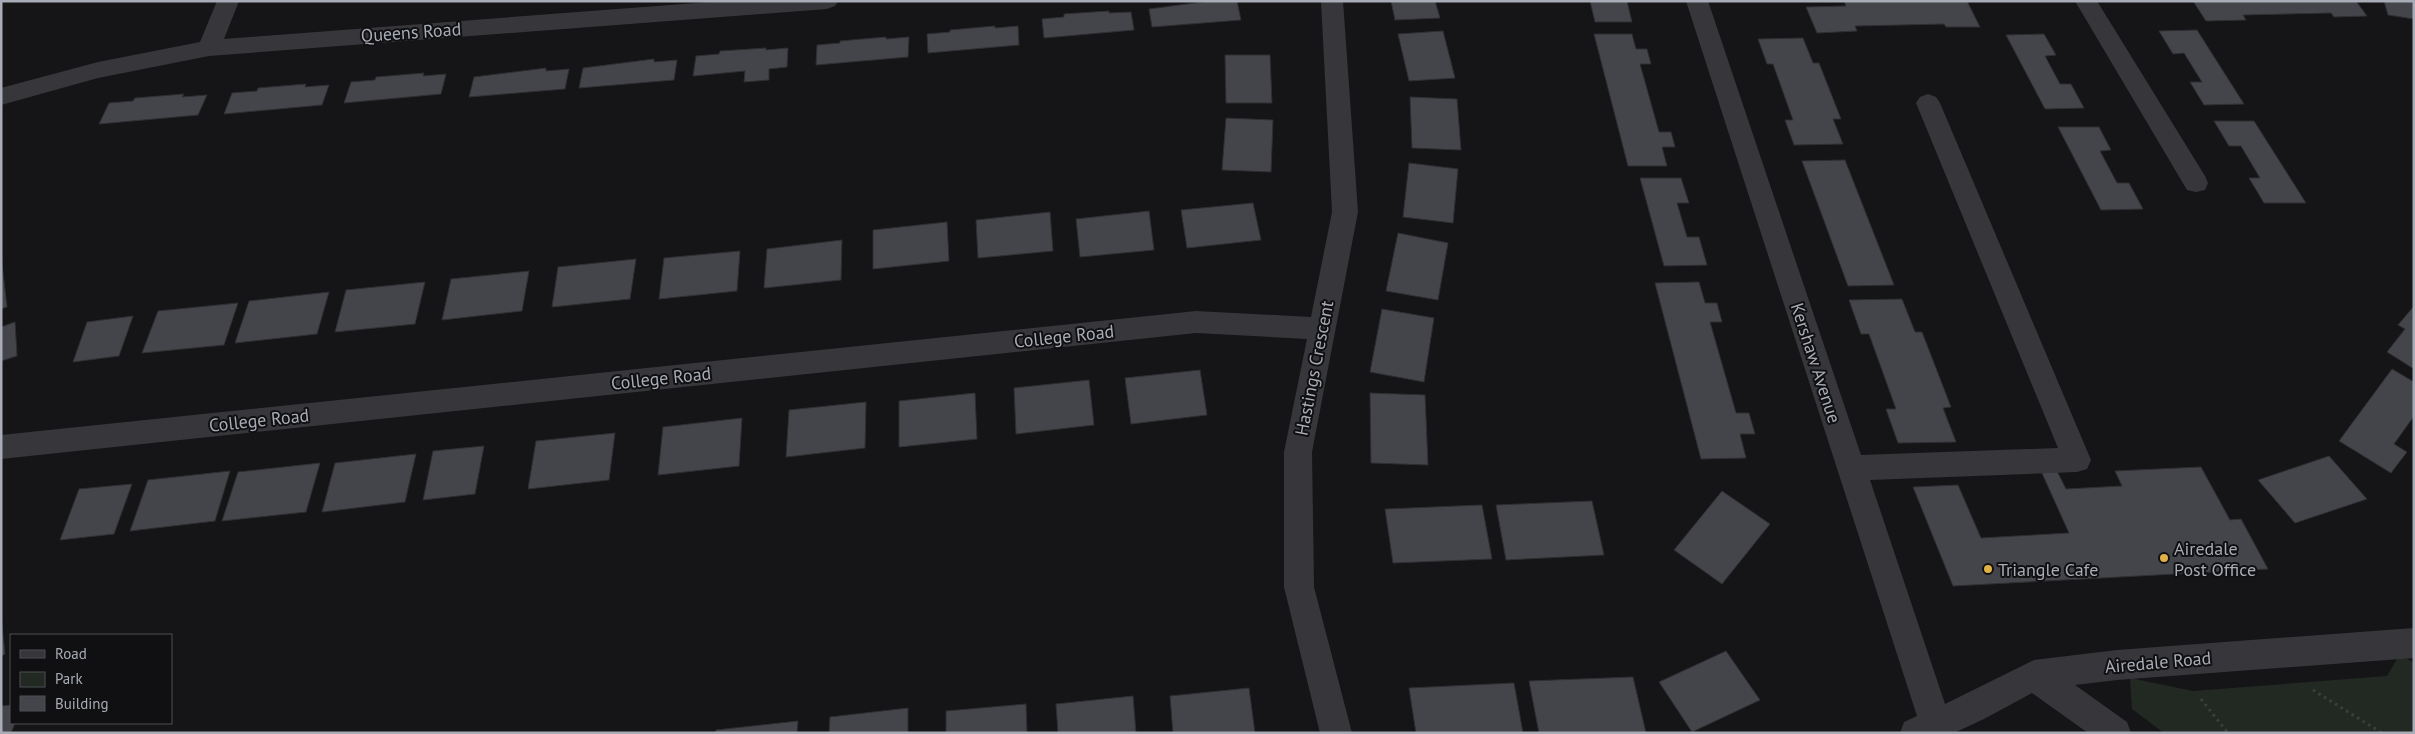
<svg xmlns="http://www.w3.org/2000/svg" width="2415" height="734" viewBox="0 0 2415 734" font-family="'PT Sans',sans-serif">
  <rect width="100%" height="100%" fill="#151517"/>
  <path fill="#222923" d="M2400 654 2414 663V733H2164L2132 709 2130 678 2193 691 2387 676Z"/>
  <path fill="#44454a" stroke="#2f2f33" d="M1210 1H1237L1241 20 1152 27 1149 9Z
    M1391 1H1435L1440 18 1395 20Z
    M1590 1H1627L1632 22H1595Z
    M1844 1H1967L1980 27H1946L1944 24 1855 26 1857 31 1817 33 1806 7 1846 6Z
    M2193 1H2356L2367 16 2334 17 2331 13 2243 15 2246 20 2206 21Z
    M2384 1H2414V19L2388 15Z
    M1109 11V13L1131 12 1134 30 1044 38 1042 19 1064 17V14Z
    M995 26V28L1018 26 1019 45 928 53 927 34 950 32V30Z
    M2197 30 2244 104 2204 105 2190 82H2202L2184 53 2173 54 2159 31Z
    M1443 31 1455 78 1409 81 1398 34Z
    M1594 34H1632L1636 49H1647L1651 64H1640L1659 132H1671L1675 147H1662L1667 166H1628Z
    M2044 34 2056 55 2045 56 2060 84H2071L2084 108 2045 109 2006 35Z
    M886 37V39L909 37 908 57 816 65 817 45 840 43V41Z
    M1803 38 1813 63H1819L1841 119H1833L1843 144 1794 145 1785 120H1793L1773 64H1767L1758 39Z
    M766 48V50L788 48 787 67 769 69V80L744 82 745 71 693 76 696 56 719 54 720 51Z
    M1225 55H1270L1272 103H1226Z
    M654 59V62L677 60 674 80 579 88 583 68Z
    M546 68V71L569 69 565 89 469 97 474 77Z
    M424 73 423 76 446 74 441 94 344 103 351 82 375 80 376 77Z
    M306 84 305 87 329 85 322 105 224 114 232 93 257 91 258 88Z
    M184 94 182 97 207 95 198 115 99 124 109 103 133 101 135 98Z
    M1410 97 1457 99 1461 150 1412 148Z
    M1226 118 1273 120 1271 172 1222 170Z
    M2214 121H2254L2306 203H2264L2249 178H2260L2241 146H2229Z
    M2058 127H2099L2111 150 2100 151 2117 183H2129L2143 209 2101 210Z
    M1845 160 1894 285 1848 286 1802 161Z
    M1409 163 1458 169 1453 223 1403 217Z
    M1640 178H1681L1689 203H1677L1687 237H1699L1707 265 1664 266Z
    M1253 203 1261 240 1187 248 1181 210Z
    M1149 211 1154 250 1080 257 1076 219Z
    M1050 212 1053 251 978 258 976 220Z
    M947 222 949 261 873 269V230Z
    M1398 233 1448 243 1438 300 1386 291Z
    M842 240 841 280 764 288 767 249Z
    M740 251 737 291 659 299 664 258Z
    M1 255 7 307 1 309Z
    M636 259 630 299 552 307 558 267Z
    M529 271 522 311 442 320 451 279Z
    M425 282 415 324 335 332 346 290Z
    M1699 282 1705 303H1717L1722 322H1710L1736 413H1749L1755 434H1740L1746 458 1701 459 1655 283Z
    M329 292 317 334 235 343 249 301Z
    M1902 299 1915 332H1922L1951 407 1943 408 1956 442 1898 443 1886 409H1896L1869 334H1861L1849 300Z
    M238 303 224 345 142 353 158 311Z
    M2414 306V369L2387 352 2405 329 2398 325Z
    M1382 309 1434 318 1424 382 1370 372Z
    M133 316 119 356 73 362 87 322Z
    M15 322 17 356 1 361V327Z
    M2392 369 2414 382V416L2394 444 2407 452 2391 473 2339 441Z
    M1200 370 1207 415 1131 424 1125 378Z
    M1089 380 1094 425 1016 434 1014 388Z
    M975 393 977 439 899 447V401Z
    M1370 393 1425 395 1428 465 1371 463Z
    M866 402 865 448 786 457 789 410Z
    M742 418 739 466 658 475 663 427Z
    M615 433 609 480 528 489 536 441Z
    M484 446 475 494 423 500 433 451Z
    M416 454 405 502 322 512 335 463Z
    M2329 456 2367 499 2295 523 2258 480Z
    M320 463 306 512 222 521 238 472Z
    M2201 467 2230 520 2241 519 2268 569 1953 586 1913 487 1958 485 1981 538 2069 533 2041 471H2057L2066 489 2122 486 2115 471Z
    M230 471 215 521 130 531 148 480Z
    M132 484 114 534 60 540 79 489Z
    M1722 491 1770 524 1722 584 1674 550Z
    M1592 501 1604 555 1506 560 1496 505Z
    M1482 505 1492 559 1393 563 1385 509Z
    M1 616 5 654 1 656Z
    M1726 651 1760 700 1692 732 1659 682Z
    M1633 677 1646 733H1539L1529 681Z
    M1514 683 1523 733H1416L1409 688Z
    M1249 688 1255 733H1173L1170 696Z
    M1133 696 1136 733H1058L1056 704Z
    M1026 704 1027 733H946V711Z
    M11 705V723H15L11 733H1V706Z
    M908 708V733H829L830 717Z
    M798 721 797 733H715L716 730Z"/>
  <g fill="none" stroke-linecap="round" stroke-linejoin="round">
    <path stroke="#3d3e42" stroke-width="3" stroke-dasharray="2.5 4" stroke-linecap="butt" d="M2313 690 2382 733
      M2201 699 2228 733"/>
    <path fill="#37373b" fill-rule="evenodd" d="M217 1H239L224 39 723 1H838L835 6 827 9 209 56 98 78 1 105V88L98 62 200 42Z
      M1321 1H1343L1358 212 1312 452 1314 587 1352 733H1320L1284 587V452L1307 339 1196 333 1 459V435L1196 311 1311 317 1332 212Z
      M1686 1H1708L1861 455 2058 448 1916 103 1920 97 1928 94 1936 97 1940 103 2091 460 2087 469 2077 472 1870 480 1945 704 2034 660 2117 650 2414 628V658L2117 680 2075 685 2127 722 2131 733H2088L2032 693 1984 719 1954 733H1900L1904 722 1917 716Z
      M2075 1H2097L2205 176 2208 183 2205 190 2196 192 2187 190Z"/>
  </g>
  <g fill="#e0b144" stroke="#101012" stroke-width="2">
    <circle cx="2164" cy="558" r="5"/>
    <circle cx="1988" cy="569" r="5"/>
  </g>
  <g text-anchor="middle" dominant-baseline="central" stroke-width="4" stroke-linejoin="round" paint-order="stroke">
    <g font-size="18" fill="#a8acb6" stroke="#101012">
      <text transform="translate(411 32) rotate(-4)">Queens Road</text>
      <text transform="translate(1064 336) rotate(-6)">College Road</text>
      <text transform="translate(1816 363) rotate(72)">Kershaw Avenue</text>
      <text transform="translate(1314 368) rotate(-79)">Hastings Crescent</text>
      <text transform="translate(661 378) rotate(-6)">College Road</text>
      <text transform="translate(259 420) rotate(-6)">College Road</text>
      <text transform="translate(2158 662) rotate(-5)">Airedale Road</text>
    </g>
    <g font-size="18" fill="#a8acb6" stroke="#101012" text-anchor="start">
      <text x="2174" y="548">Airedale<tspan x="2174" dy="21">Post Office</tspan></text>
      <text x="1998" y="569">Triangle Cafe</text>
    </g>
  </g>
  <rect width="2415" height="734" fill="none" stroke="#a8acb6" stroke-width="5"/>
  <rect x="10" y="634" width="162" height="90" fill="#101012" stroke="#4d4e54"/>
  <rect x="20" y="650" width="25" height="8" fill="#37373b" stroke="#4d4e54"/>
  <text x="55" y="659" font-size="15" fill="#a8acb6">Road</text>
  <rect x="20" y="672" width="25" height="15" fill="#222923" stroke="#4d4e54"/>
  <text x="55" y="684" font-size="15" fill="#a8acb6">Park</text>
  <rect x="20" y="696" width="25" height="15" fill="#44454a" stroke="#4d4e54"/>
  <text x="55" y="709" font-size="15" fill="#a8acb6">Building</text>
</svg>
